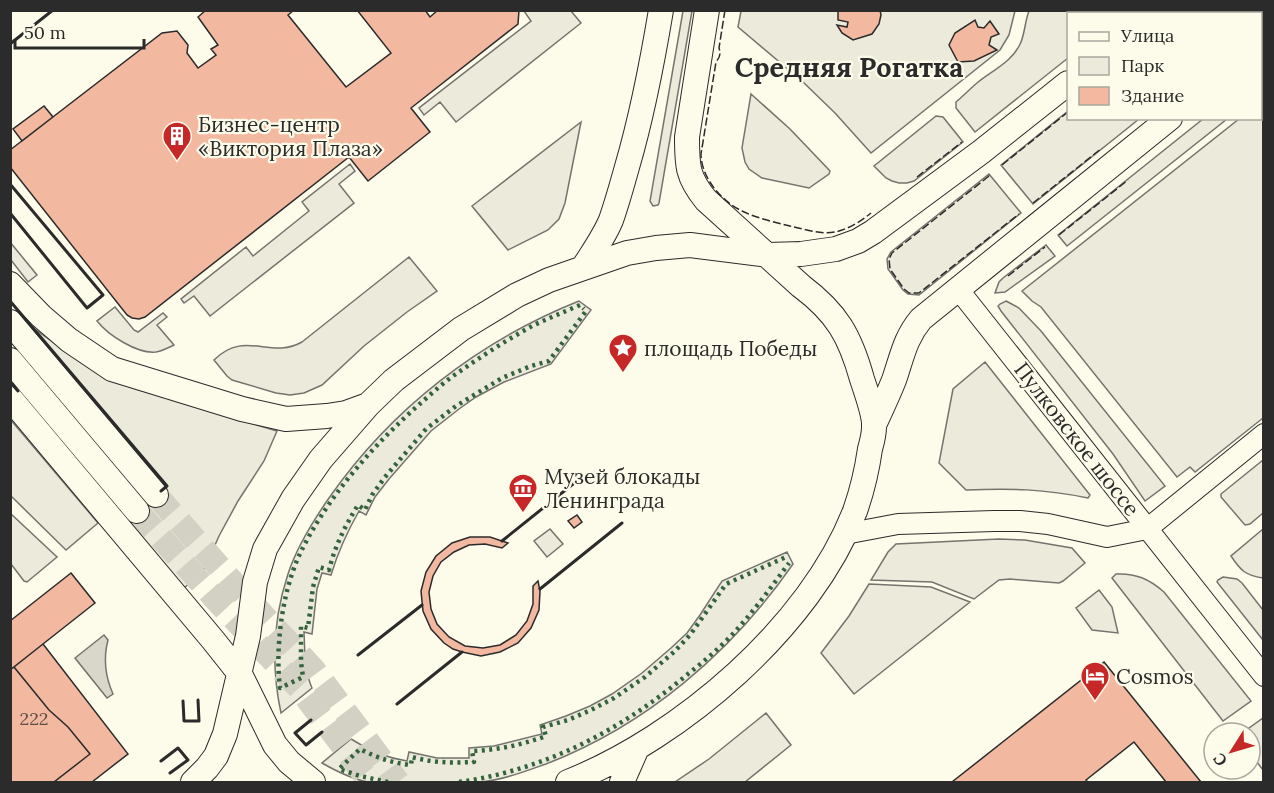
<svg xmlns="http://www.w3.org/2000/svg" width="1274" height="793" viewBox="0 0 1274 793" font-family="Lora,serif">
  <rect width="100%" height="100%" fill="#fdfbea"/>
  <path fill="#ecebdb" stroke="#74746e" stroke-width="1.5" d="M524 11H571L581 23 456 122 440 102 424 115 419 108 531 21Z
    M683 11H692L659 203 658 205 653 206 650 201Z
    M741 11H1015L1009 35 1000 50 871 153 835 113 803 82 738 27Z
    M1029 11H1129L1125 13 1068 14V58L975 132 956 108V102C963 96 971 88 977 83 991 71 1013 62 1021 42 1025 32 1025 21 1029 11Z
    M751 94 790 129 830 171 829 174 809 188 762 178 749 169 745 162 742 148Z
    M1263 99V418L1195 472 1190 467 1177 477 1041 307 1032 301 1022 291 1239 119 1260 118 1261 101Z
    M1068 111V118L1139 119 1033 204 1001 165Z
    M936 116 943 117 963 142 914 181 907 183H899L892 181 886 178 874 166Z
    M1203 119H1227L1067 246 1058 235Z
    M581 122 565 203 559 219 548 230 508 250 472 206Z
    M350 164 355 171 339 184 354 203 210 316 194 296 184 303 181 299 246 247 253 256 309 211 302 202Z
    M989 174 1021 213 919 295 908 294 903 290 888 269 887 259 891 252Z
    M10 242 37 275 28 282 11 260Z
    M1046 245 1055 256 1005 292 995 293 999 282 1003 278Z
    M409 257 437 291 407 312 364 346 322 385 304 393 290 395 276 393 232 380 227 376 214 360C245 329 270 360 302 342Z
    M579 301 591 310 551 364 504 382 476 397 459 409 431 431 389 479 375 497 366 515 359 511C347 532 338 552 331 575L322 573 317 589 312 634 304 632C305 652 304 670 312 688L281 713C271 666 273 619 288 574 297 546 313 521 329 498 391 409 479 341 579 301Z
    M1006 301 1019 308 1041 331 1165 486 1145 501 1113 454 1001 311 998 306 1000 304Z
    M115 307 134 330 138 332 163 313 167 317 157 325 174 345C168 348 162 351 156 352 137 354 108 335 97 321Z
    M33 328C64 350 95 372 130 387L277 431 264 461 238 501 219 536 203 572 184 588 127 519 166 486Z
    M985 362 1090 495 1088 498C1045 489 1009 488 966 490L939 463 953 389Z
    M10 419 98 523 66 550 11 496Z
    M1263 460V513L1250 524 1245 525 1221 497V494Z
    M10 513 57 557 27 582 24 581 11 564Z
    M550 529 563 544 547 557 534 541Z
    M1263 529V578C1245 575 1241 571 1231 556Z
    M999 539 1025 540 1072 548 1085 563 1063 581 1059 583 1010 579 999 580 974 599 932 582 871 580 888 552 896 544Z
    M787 552 793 564C732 652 647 725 546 764 526 771 503 780 481 782 463 784 444 782 427 782 409 782 384 785 368 782 351 779 336 771 322 763L351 739C368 750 387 758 407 761L409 752 437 758H469V748L494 746 542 734 540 725 566 716 590 706 612 694 642 673 671 648 687 633 700 615 722 581Z
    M1116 574C1136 573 1149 579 1164 592L1251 701 1223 721 1112 578Z
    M1223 577 1237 579 1242 583 1263 610V640L1217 582 1218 580Z
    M869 584 931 587 970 602 854 694 821 653 849 616Z
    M1099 590 1112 607 1118 633 1092 630 1076 608Z
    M766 713 791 745 745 782H675L709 759Z
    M1263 718V770L1250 753V733H1244L1245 731Z"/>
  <path fill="#d8d7c9" stroke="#74746e" stroke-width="1.5" d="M104 635 108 640C103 659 105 676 113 694L107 698 75 658Z"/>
  <path fill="#f2b8a0" stroke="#2b2b2b" stroke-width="1.5" d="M206 10H294L288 15 346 87 391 53 357 10H425L430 17 438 10H519L518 24 411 108 430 132 368 181 349 157 145 317 139 319 132 318 127 315 10 167V150L162 33 177 31 188 45 187 53 198 68 216 55 211 49 218 45 198 17Z
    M838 10H880L881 15 879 24 872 34 853 40 842 33 837 25 847 27 848 22 838 20Z
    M975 20 978 27 984 28 990 21 999 34 991 37 989 45 997 50 974 61 958 62 949 45 955 33Z
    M44 106 53 117 22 141 13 129Z
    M577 515 582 522 574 528 568 521Z
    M470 537H490L508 543 502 548 485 544 469 545 454 552 441 562 433 576 429 592 431 609 437 624 449 637 465 646 483 648 500 645 516 635 527 621 533 604V586L538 581 540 591 539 610 531 628 518 643 500 652 481 656 462 652 453 649 444 643 431 629 423 611 421 591 426 572 436 556 452 543Z
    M71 573 95 603 10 670V621Z
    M43 644 128 754 92 782H54L90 754 68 727 49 710 14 667Z
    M1104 662 1201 782H1166L1134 742 1086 780 1088 782H952Z
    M14 667 49 710 68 727 90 754 54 782H10V670Z"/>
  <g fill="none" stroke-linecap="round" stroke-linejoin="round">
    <path stroke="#d3d1c4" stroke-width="24" stroke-dasharray="24 12" stroke-linecap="butt" d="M156 495 237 587 314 670 398 782
      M137 511 220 604 300 689 370 782"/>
    <g stroke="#2b2b2b" stroke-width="22">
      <path id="minor" d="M958 289 1264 676
        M845 534 898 524 994 521H1020L1048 524 1107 537 1147 529 1264 434"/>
    </g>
    <g stroke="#2b2b2b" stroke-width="26">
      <path id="major" d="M1155 14 1159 10
        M1260 46 1264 44
        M583 268C593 252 604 237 611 220 617 203 622 185 627 167 642 116 652 64 661 10
        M10 284 41 316 69 340 112 369 242 409 286 419 327 416 346 413 368 405
        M10 322 156 495
        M10 360 137 511
        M10 398 213 640 240 674 275 745 289 762 313 782
        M874 425C881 410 888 395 894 380 902 357 905 338 921 319L1170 118
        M193 782 207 768 216 756 225 734 248 636 255 582 265 549 293 499 321 459 368 405 394 380 461 329 517 295 549 280 627 253 656 248 690 245 768 255 801 254 836 249 858 241 873 232 981 152 1068 83
        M568 782C681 737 810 627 855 511 862 491 867 470 870 449 872 442 874 434 874 427 875 416 866 391 862 379 850 336 837 313 801 286L706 200C687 177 687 165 687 137L707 10
        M622 782 637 748"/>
    </g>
    <use href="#minor" stroke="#fdfbea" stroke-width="20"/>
    <use href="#major" stroke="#fdfbea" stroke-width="24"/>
    <path stroke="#34623c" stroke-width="4.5" stroke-dasharray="3 4.5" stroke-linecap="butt" d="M580 305C564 312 549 318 534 325 506 340 479 358 453 376 442 384 432 393 422 402 373 445 325 499 298 558 282 595 275 648 280 688L303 677 301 662V626L308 628 313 587 319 567 329 570C335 546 345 526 358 505L365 510 372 495 385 477 426 429 456 406 502 378 531 366 549 361 586 311 583 308
      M388 782 360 776 339 769 360 749C377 758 393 763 411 765L412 757C433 763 453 763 474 762L472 751C498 750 521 745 546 736L543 727 568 720 591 710 614 698 645 677 675 651 690 635 726 584 786 557
      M459 782C474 780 489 777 504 773 573 755 633 720 688 674 702 663 716 651 729 638 751 615 770 589 789 563"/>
    <path stroke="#2b2b2b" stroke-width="1.5" stroke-dasharray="8 3" stroke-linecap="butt" d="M725 10 719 48C721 54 720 57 716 62L701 154C701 177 721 201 742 211 756 218 774 222 790 226 804 229 821 235 835 232 849 229 861 221 871 213
      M1002 165 1068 112
      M989 176 892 253 889 259 890 269 904 289 909 293H919L1019 214
      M917 177 962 142
      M1033 203 1102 148
      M1059 235 1128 180
      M1008 276 1045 247
      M10 301 167 486 161 491
      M10 382 18 391"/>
    <path stroke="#2b2b2b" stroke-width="3" d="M10 44 53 10
      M10 184 103 295 87 308 10 213
      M10 301 167 486 161 491
      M10 382 18 391
      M502 541 583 476
      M540 589 622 523
      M358 655 422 605
      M183 701 184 721H199L198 700
      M397 704 462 652
      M311 720 295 733 306 745 322 732
      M161 761 178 748 188 760 170 773"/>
  </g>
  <defs>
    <g id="building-pin" transform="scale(1.5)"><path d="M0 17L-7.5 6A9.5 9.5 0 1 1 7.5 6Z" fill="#c62828" stroke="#fdfbea"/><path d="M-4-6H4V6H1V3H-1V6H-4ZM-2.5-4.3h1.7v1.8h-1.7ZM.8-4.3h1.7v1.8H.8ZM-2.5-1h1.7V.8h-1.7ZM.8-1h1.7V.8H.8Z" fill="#fff"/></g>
    <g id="sight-pin" transform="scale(1.5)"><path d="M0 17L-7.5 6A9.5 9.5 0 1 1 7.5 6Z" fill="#c62828" stroke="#fdfbea"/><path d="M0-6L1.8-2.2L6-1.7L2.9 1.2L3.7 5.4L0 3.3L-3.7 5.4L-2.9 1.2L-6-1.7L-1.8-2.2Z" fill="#fff"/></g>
    <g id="museum-pin" transform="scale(1.5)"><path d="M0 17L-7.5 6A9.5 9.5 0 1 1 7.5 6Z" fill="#c62828" stroke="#fdfbea"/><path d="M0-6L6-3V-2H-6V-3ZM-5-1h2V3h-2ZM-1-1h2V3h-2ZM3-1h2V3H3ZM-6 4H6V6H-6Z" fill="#fff"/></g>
    <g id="hotel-pin" transform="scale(1.5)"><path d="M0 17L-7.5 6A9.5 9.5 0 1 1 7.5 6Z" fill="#c62828" stroke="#fdfbea"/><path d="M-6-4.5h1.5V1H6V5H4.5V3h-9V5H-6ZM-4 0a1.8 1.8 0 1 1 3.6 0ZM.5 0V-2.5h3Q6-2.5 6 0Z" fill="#fff"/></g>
  </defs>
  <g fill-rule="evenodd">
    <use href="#building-pin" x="177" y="136"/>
    <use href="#sight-pin" x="623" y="348"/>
    <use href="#museum-pin" x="523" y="488"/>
    <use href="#hotel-pin" x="1095" y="676"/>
  </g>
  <g text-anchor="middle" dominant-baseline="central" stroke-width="4.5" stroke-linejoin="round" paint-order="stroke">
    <g font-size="18" fill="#5d4e48">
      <text x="34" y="718">222</text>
    </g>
    <g font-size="21" fill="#2b2b2b" stroke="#fdfbea" text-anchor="start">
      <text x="198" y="124">Бизнес-центр<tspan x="198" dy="24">«Виктория Плаза»</tspan></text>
      <text x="644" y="348">площадь Победы</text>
      <text x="544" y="476">Музей блокады<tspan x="544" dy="24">Ленинграда</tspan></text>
      <text x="1116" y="676">Cosmos</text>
    </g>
    <g font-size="21" fill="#2b2b2b" stroke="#fdfbea">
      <text transform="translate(1077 439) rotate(52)">Пулковское шоссе</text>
    </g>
    <g font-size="27" font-weight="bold" fill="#2b2b2b" stroke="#fdfbea">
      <text x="849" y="67">Средняя Рогатка</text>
    </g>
  </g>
  <rect width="1274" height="793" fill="none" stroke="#2b2b2b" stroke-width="24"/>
  <rect x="1067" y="12" width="195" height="108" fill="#fdfbea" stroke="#a9a89e" stroke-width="1.5"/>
  <rect x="1079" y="32" width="30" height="9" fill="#fdfbea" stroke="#a9a89e" stroke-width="1.5"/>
  <text x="1121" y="42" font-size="18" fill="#2b2b2b">Улица</text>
  <rect x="1079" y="57" width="30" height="18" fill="#ecebdb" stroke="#a9a89e" stroke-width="1.5"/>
  <text x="1121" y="72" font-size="18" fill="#2b2b2b">Парк</text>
  <rect x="1079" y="87" width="30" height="18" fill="#f2b8a0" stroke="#a9a89e" stroke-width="1.5"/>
  <text x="1121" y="102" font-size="18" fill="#2b2b2b">Здание</text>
  <g transform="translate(1232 751) rotate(233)"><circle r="28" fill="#fdfbea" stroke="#a9a89e" stroke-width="1.5"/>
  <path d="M0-4.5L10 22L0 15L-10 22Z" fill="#c62828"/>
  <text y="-9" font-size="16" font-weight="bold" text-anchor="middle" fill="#2b2b2b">С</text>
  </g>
  <path d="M15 39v9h129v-9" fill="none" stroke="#2b2b2b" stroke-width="3"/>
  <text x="24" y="39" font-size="18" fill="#2b2b2b" stroke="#fdfbea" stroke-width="4.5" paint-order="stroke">50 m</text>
</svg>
